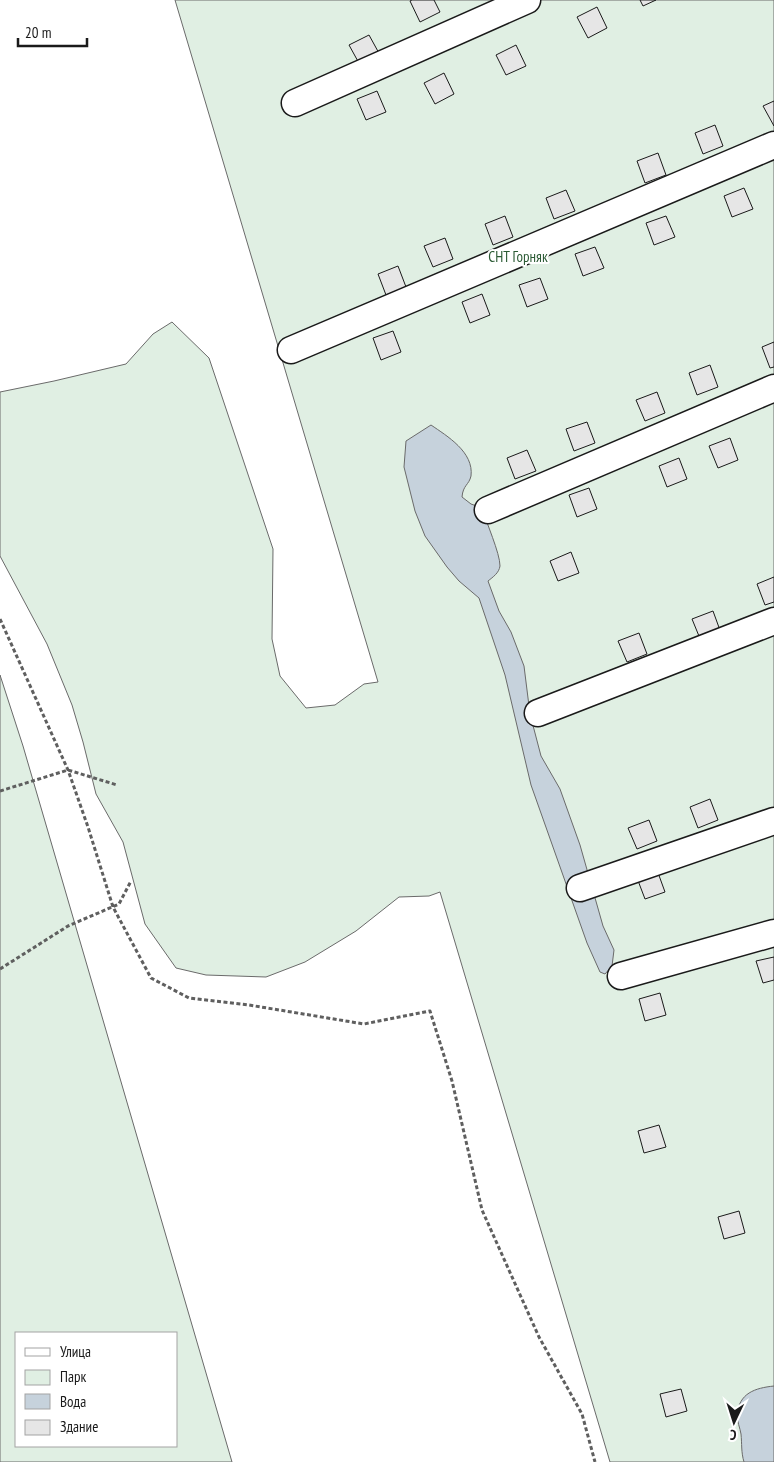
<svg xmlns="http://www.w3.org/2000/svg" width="774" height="1462" viewBox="0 0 774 1462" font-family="'PT Sans Narrow',sans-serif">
  <rect width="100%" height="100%" fill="#fff"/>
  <path fill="#e0efe3" stroke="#6a6a6a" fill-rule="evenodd" d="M175 0H774V1462H610L440 892 429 896 399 897 356 931 305 962 266 977 206 975 176 968 145 924 123 842 96 794 83 742 72 705 47 644 0 556V392L54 381 126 364 153 334 172 322 209 358 273 549 272 639 280 676 306 708 335 705 364 684 378 682Z
    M0 675 23 746 232 1462H0ZM16 1333H176V1446H16Z"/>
  <path fill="#c6d2dc" stroke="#6a6a6a" d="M431 425C447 436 474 452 471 476 469 485 463 485 462 497L471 504 482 508C486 522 500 553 500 566 499 573 493 577 488 581L499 611 511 632 524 666 530 714 541 756 560 789 580 845 603 926 614 950 612 966 605 974 600 972 587 943 531 785 505 675 479 598 459 581 447 567 425 536 415 511 404 467 406 441Z
    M774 1386V1462H744C741 1452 742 1444 741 1434 740 1428 737 1421 737 1415 739 1393 755 1388 774 1386Z"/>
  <path fill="#e6e6e6" stroke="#1a1a1a" d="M412 0H434L440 12 420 22 410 1Z
    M640 0H656L643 6Z
    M597 7 607 28 588 38 577 17Z
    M369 35 380 55 360 65 349 45Z
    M516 45 526 66 506 75 496 55Z
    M444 73 454 94 435 104 424 83Z
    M377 91 386 112 366 120 357 99Z
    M774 101V126L763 106Z
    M715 125 723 146 703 154 695 133Z
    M658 153 666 175 645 183 637 161Z
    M744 188 753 209 732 217 724 196Z
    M566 190 575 211 554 219 546 198Z
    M505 216 513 237 493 245 485 224Z
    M666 216 675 237 654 245 646 223Z
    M445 238 453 259 433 267 424 246Z
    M595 247 604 268 583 276 575 254Z
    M398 266 406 287 386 295 378 274Z
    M540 278 548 299 527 307 519 285Z
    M482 294 490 315 470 323 462 302Z
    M393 331 401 352 381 360 373 338Z
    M774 342V367L770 368 762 347Z
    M710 365 718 387 697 395 689 373Z
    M657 392 665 413 645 421 636 400Z
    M587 422 595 443 574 451 566 429Z
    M730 438 738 460 718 468 709 446Z
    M527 450 536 471 515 479 507 458Z
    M679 458 687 479 667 487 659 466Z
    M589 488 597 509 577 517 569 495Z
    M571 552 579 573 558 581 550 561Z
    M774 577V602L765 605 757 584Z
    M713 611 721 633 701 641 692 619Z
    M639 633 647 654 627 662 618 641Z
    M710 799 718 820 698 828 690 807Z
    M649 820 657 841 637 849 628 828Z
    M657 870 665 892 645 899 637 878Z
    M774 957V980L763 983 756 961Z
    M660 993 666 1015 645 1021 639 999Z
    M659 1125 666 1147 644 1153 638 1131Z
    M739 1211 745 1233 724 1239 718 1217Z
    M681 1389 687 1411 666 1417 660 1394Z"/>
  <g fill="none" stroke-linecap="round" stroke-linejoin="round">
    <g stroke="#1a1a1a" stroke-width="29">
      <path id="minor" d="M295 103 527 0
        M291 350 774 145
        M488 510 774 388
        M538 713 774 621
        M580 888 774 821
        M621 976 774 933"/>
    </g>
    <path stroke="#5f5f5f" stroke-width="3" stroke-dasharray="4 2.5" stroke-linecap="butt" d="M0 619 68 770 88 827 113 907 151 978 189 998 249 1005 364 1024 430 1011 452 1081 482 1210 539 1337 582 1414 595 1462
      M0 791 68 770 117 785
      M0 969 68 926 119 904 131 881"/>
    <use href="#minor" stroke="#fff" stroke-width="26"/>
  </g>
  <g text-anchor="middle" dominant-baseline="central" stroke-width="4" stroke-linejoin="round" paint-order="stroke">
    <g font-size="15" fill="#2b5a34" stroke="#fff">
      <text x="518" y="256">СНТ Горняк</text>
    </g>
  </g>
  <rect x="15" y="1332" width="162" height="115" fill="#ffffff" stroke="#a3a3a3"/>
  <rect x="25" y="1348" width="25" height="8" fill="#ffffff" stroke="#a3a3a3"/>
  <text x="60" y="1357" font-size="15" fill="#1a1a1a">Улица</text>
  <rect x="25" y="1370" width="25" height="15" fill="#e0efe3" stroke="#a3a3a3"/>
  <text x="60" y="1382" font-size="15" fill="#1a1a1a">Парк</text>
  <rect x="25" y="1394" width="25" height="15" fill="#c6d2dc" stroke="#a3a3a3"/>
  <text x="60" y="1407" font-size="15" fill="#1a1a1a">Вода</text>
  <rect x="25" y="1420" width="25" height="15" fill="#e6e6e6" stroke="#a3a3a3"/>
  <text x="60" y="1432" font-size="15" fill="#1a1a1a">Здание</text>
  <g transform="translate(734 1422) rotate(184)" stroke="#ffffff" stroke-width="4" paint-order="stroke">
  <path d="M0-4L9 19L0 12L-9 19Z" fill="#1a1a1a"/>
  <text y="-8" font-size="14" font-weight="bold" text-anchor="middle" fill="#1a1a1a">С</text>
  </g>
  <path d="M18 38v8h69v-8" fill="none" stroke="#1a1a1a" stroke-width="2.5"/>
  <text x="25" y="38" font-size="15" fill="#1a1a1a" stroke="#ffffff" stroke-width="4" paint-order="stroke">20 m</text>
</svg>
